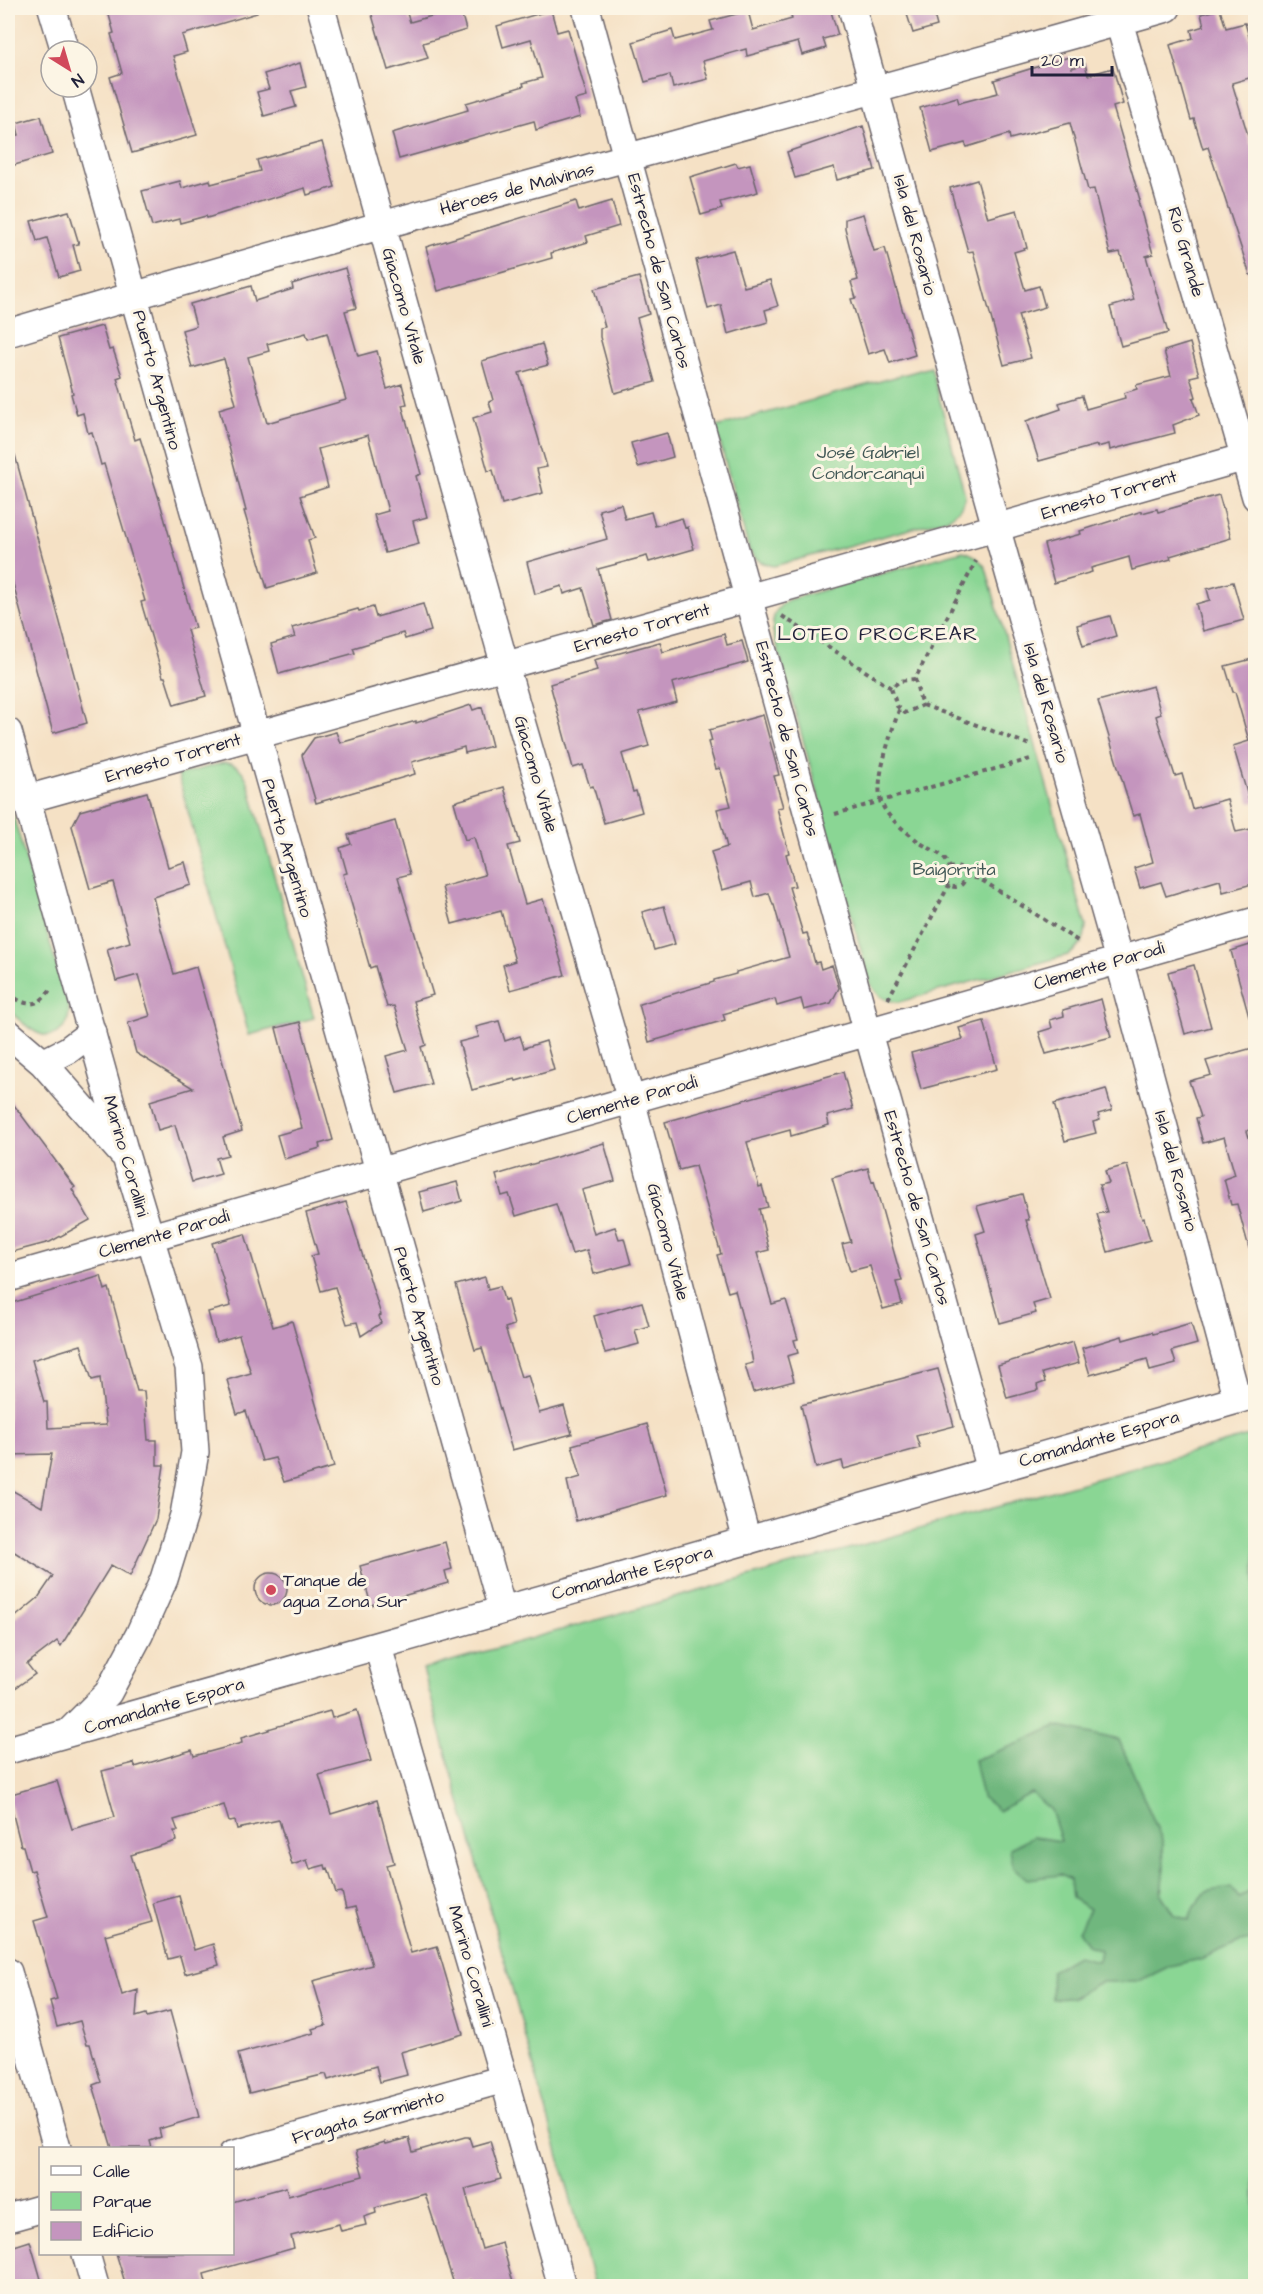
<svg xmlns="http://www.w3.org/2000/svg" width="1263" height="2294" viewBox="0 0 1263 2294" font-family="'Architects Daughter',sans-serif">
  <rect width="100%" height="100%" fill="#fcf5e5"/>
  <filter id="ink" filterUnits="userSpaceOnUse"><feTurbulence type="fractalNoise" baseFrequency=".0167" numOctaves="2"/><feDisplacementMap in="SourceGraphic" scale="12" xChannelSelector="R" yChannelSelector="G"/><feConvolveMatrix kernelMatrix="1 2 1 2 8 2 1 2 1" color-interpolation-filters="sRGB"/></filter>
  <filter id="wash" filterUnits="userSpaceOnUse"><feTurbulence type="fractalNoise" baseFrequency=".008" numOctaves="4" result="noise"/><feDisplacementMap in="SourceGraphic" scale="24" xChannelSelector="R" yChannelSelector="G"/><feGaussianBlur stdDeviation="1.35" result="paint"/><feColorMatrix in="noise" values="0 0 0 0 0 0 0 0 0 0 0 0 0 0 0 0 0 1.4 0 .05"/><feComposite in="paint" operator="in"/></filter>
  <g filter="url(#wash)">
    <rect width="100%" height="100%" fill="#f5e1c5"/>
    <path fill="#8ad694" stroke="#567c68" stroke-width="1.5" d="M931 367 965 495C963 507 958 512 947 519L774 566C762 564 756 560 749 550L716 427Z
      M963 551C975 554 979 559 986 568L1086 926C1085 940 1081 947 1068 955L899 1002C884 1001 877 996 870 983L773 631C772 615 775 609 788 600Z
      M223 763C237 763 243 770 248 782L314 1018 249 1035 178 775Z
      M8 798 68 1005C70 1015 69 1024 60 1031 42 1046 22 1021 8 1010Z
      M1255 1434V2286H595L423 1669Z"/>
    <path fill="#6fb77e" stroke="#486c5c" stroke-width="1.5" d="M1056 1726 1119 1740 1163 1842 1164 1868 1161 1894 1174 1915 1189 1920 1194 1907 1206 1892 1231 1887 1239 1898 1255 1888V1939L1237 1943 1203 1958 1170 1966 1137 1982H1100L1072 1998 1052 1999 1051 1971 1077 1956 1098 1961 1100 1950 1087 1945 1078 1931 1090 1909 1072 1898 1070 1880 1060 1875 1027 1879 1013 1867 1010 1848 1033 1837 1061 1841 1051 1810 1031 1793 999 1811 982 1797 974 1760 1020 1743Z"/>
    <g id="blocks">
      <path fill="#c495be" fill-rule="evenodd" d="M107 8H257V13L182 35 187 52 173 56 197 135 132 153 110 77 122 73 111 34 114 33Z
        M370 8H405L410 22 460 8 466 30 423 43 428 58 388 70Z
        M789 8H830L838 35 823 39 826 48 802 55 798 42 747 56 746 49 703 61 708 79 673 88 670 75 645 82 633 42 672 30 675 40 713 30 710 21 748 11 753 30 792 19Z
        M905 8H932L937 26 913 33Z
        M1220 9 1226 28 1245 23 1256 60V76L1232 83 1251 145 1256 144V274L1250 275 1208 147 1203 149 1194 119 1191 120 1170 45 1193 38 1191 30 1204 26 1201 14Z
        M551 10 557 32 568 29 587 97 575 100 580 117 536 130 534 121 399 159 392 133 468 110 466 103 524 86 523 83 542 78 531 39 503 47 497 26Z
        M1069 57 1072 68 1085 64 1088 75 1113 68 1123 104 1113 107 1140 200 1138 201 1153 254 1146 256 1168 333 1121 346 1110 307 1134 300 1120 252 1110 254 1094 189 1088 190 1070 123 1010 139 1009 134 967 147 965 143 932 152 920 108 957 97 959 103 998 93 994 80Z
        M300 63 306 87 291 91 296 107 264 116 257 92 269 89 264 74Z
        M41 116 52 154 8 167V138L19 135 16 123Z
        M863 126 875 170 837 180 834 167 795 178 787 152Z
        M322 142 335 187 307 195 305 188 207 218 206 216 180 223 179 219 152 226 142 191 180 181 182 188 210 180 211 184 260 171 257 160Z
        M736 163 738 167 750 164 758 192 720 202 722 209 701 215 690 177Z
        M977 180 988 218 1017 210 1027 248 1014 252 1025 290 1039 286 1045 307 1018 315 1031 358 1004 365 973 251 968 252 950 188Z
        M576 201 579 211 612 201 619 226 586 236 588 242 551 253 552 258 438 291 426 247Z
        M69 211 79 244 73 245 80 271 59 277 47 238 37 241 31 221Z
        M863 214 874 251 885 248 915 355 890 363 885 349 868 354 851 299 856 298 851 282 858 280 845 228V219Z
        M733 250 744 287 770 280 778 306 765 310 768 322 728 334 721 305 708 309 696 260Z
        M345 268 356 308 345 311 358 356 377 351 387 389 402 384 407 404 402 405 421 474 416 476 427 517 413 521 419 544 385 553 374 515 388 511 368 435 318 449 328 487 300 496 315 538 308 540 317 573 267 588 244 511H246L219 409 236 404 224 359 192 368 182 330 196 326 190 304 251 286 255 301 293 289 292 284ZM306 333 308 339 327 333 346 400 267 423 248 357 269 351 267 344Z
        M639 277 649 314 637 318 655 382 615 393 600 337V328L605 327 594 289Z
        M102 326 109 350 113 349 122 376 117 378 135 440 140 438 159 499 195 628 187 630 206 696 174 705 165 677H163L141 602 145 601 104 464 101 465 92 432 88 433 83 413 77 415 71 394 73 393 58 338Z
        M1190 343 1199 375 1190 377 1196 397 1193 398 1199 415 1173 425 1175 433 1110 450 1109 444 1097 447V445L1039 461 1026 421 1061 409 1059 403 1082 396 1086 409 1125 398 1124 393 1137 389 1136 385 1171 376 1164 351Z
        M542 344 548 365 519 373 547 467 537 469 543 493 502 504 493 470 488 471 473 418 492 412 489 402 493 400 482 361Z
        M667 433 673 457 638 467 631 443Z
        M15 455 87 723 53 733 8 565V456Z
        M1219 495 1231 538 1170 556 1171 559 1132 570 1129 557 1091 568 1092 572 1054 583 1044 544 1081 534 1080 531 1142 511V513L1157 509 1158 512Z
        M621 504 625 519 651 512 655 526 682 518 685 528 688 527 694 549 649 562 647 556 598 569 612 620 594 625 583 588 564 594 562 586 535 594 527 562 607 539 599 510Z
        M1233 582 1244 620 1203 631 1196 604 1210 600 1207 589Z
        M423 604 431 631 405 639 403 633 353 648 355 653 279 674 271 644 295 637 292 628 358 609 359 611 373 607 376 617Z
        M1110 616 1116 636 1083 646 1077 625Z
        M724 634 727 645 742 641 748 662 672 683 677 702 639 712 649 746 622 754 633 792 636 791 642 812 604 823 593 786 590 787 583 765 573 768 550 684 597 670 594 660 660 642 663 652Z
        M1256 658V802L1250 803 1233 746 1249 741 1235 692H1233L1225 666Z
        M1153 686 1161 714 1156 716 1175 776 1182 774 1192 809 1227 799 1236 832 1256 828V883L1223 892 1220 880 1166 896 1161 882 1140 888 1134 868 1153 862 1140 814 1133 816 1098 701Z
        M471 705 473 710 482 707 492 746 465 753 464 747 412 762 415 774 316 803 302 755 314 738 336 732 340 743 416 721V723Z
        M763 715 779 775 774 776 783 807 777 808 789 853 786 854 795 886 789 887 803 934 807 933 815 963 819 962 821 969 832 965 839 988 831 1003 804 1010 801 999 777 1006 775 999 723 1014 725 1020 649 1042 639 1004 714 982V980L736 974V972L789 957 774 905H773L769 893 755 897 751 882 722 890 711 852 727 847 717 809 731 806 720 768 716 769 708 742 712 741 709 730Z
        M504 787 520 843 508 846 525 904 543 899 565 975 510 990 503 965 515 961 501 911 452 924 442 887 485 875 474 837 465 840 454 802Z
        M147 792 168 867 185 862 191 885 153 897 161 929 174 974 196 967 242 1131 223 1137 228 1155 216 1158 221 1174 192 1182 175 1125 158 1130 150 1101 193 1088 136 1053 128 1023 150 1016 138 975 116 981 107 949 130 942 113 882 90 889 72 826 80 811Z
        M395 821 410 874 398 877 433 995 413 1001 426 1045 421 1047 431 1084 397 1093 386 1056 408 1050 394 1006 387 1007 375 966 370 968 343 874 347 873 340 848 351 844 348 835Z
        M664 906 675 944 654 950 642 912Z
        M1250 945 1256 965V1016L1249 1017 1231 951Z
        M1194 965 1211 1027 1185 1034 1168 972Z
        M1101 999 1111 1037 1046 1054 1039 1032 1052 1028 1050 1020 1064 1016 1063 1010Z
        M499 1021 505 1041 520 1036 524 1048 546 1041 554 1070 516 1081 515 1079 472 1090 459 1042 479 1037 476 1027Z
        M984 1021 997 1069 921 1089 911 1053 963 1039 959 1028Z
        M300 1022 333 1140 319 1144 320 1148 284 1159 277 1135 302 1128 276 1028Z
        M1256 1047V1128L1247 1131 1256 1161V1247L1249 1248 1237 1204 1231 1205 1224 1179 1235 1175 1224 1137 1203 1143 1196 1118 1201 1117 1189 1081 1211 1075 1206 1061Z
        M843 1072 853 1109 827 1116 829 1125 791 1136 790 1130 747 1142 759 1187 762 1186 768 1207 759 1209 769 1250 757 1253 772 1304 786 1300 798 1339 794 1340 798 1353 787 1356 794 1381 753 1392 745 1365 753 1363 751 1352 735 1290 728 1292 717 1255 721 1254 695 1166 679 1170 665 1122Z
        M1106 1089 1112 1110 1098 1114 1100 1120 1093 1122 1096 1133 1065 1141 1054 1104Z
        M8 1097 75 1187 72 1189 90 1220 50 1242 8 1253Z
        M604 1143 615 1181 582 1190 594 1234 615 1227 619 1239 624 1238 631 1264 594 1274 587 1250 572 1254 556 1204 516 1216 509 1194 502 1196 496 1175Z
        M1127 1165 1142 1219 1144 1218 1150 1240 1108 1252 1097 1214 1107 1212 1099 1185 1109 1183 1105 1171Z
        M868 1168 872 1182 874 1181 902 1281 896 1282 902 1304 883 1309 870 1266 850 1271 842 1244 851 1242 832 1178Z
        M457 1182 462 1201 424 1212 419 1192Z
        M1022 1194 1029 1220H1026L1050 1299 1033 1304 1036 1313 1000 1323 976 1234 985 1231 977 1206Z
        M346 1202 381 1315 379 1316 381 1323 361 1336 357 1322 347 1324 335 1287 321 1291 311 1256 318 1254 306 1213Z
        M245 1234 273 1327 292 1321 334 1467 284 1482 275 1458 262 1461 246 1411 237 1414 227 1380 251 1373 239 1335 216 1342 208 1312 231 1306 212 1243Z
        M101 1276 105 1290 109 1288 137 1391H144L148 1440H157V1465H164L156 1519 130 1576 111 1565 61 1646 57 1641 27 1664 35 1674 8 1693V1623L38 1598 53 1576 8 1548V1488L42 1507 52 1454 8 1455V1304ZM81 1345 92 1380 100 1378 106 1425 48 1428 47 1402H44L32 1360Z
        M485 1277 488 1289 500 1286 504 1300 507 1299 514 1325 505 1328 521 1377 528 1375 539 1413 564 1406 572 1434 512 1450 482 1348 475 1350 456 1285Z
        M642 1302 649 1326 635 1330 639 1344 605 1353 594 1316Z
        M1191 1323 1197 1344 1172 1351 1176 1364 1150 1371 1147 1359 1090 1375 1082 1348 1122 1336 1123 1340 1152 1332 1153 1334Z
        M1073 1342 1079 1363 1042 1373 1045 1382 1037 1385 1038 1390 1007 1398 998 1365Z
        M938 1369 954 1426 916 1436 920 1448 844 1469 842 1461 816 1468 801 1405Z
        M647 1424 667 1495 576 1521 567 1481 581 1477 572 1445Z
        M445 1542 452 1569 445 1571 448 1583 371 1605 360 1566Z
        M255 1589a16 16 0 1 1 32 0a16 16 0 1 1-32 0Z
        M357 1710 371 1761 319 1775 331 1814 377 1800 394 1863 386 1865 411 1953 437 1946 463 2034 401 2052 407 2075 380 2082 376 2066 328 2080 326 2074 249 2093 238 2054 314 2033 312 2029 326 2025 313 1981 372 1965 355 1907 346 1909 342 1892 336 1893 328 1868 326 1869 325 1865 310 1869 307 1860 292 1865 279 1820 237 1829 235 1821 229 1822 224 1805 174 1820 178 1831H174L176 1841 131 1855 152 1922 105 1935 122 1995 138 1990 136 2017 146 2014 147 2017 170 2011 199 2117 159 2129 161 2137 150 2141 152 2148H112L93 2085 101 2082 90 2044H87L80 2021 57 2027 50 2001 57 1999 34 1921 48 1917 34 1870 30 1871 23 1846H21L8 1795 57 1781 72 1829 115 1817 102 1771 134 1763 135 1767 192 1750 194 1756 242 1743 241 1738 269 1730 268 1729 330 1711 332 1718Z
        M179 1896 194 1950 213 1944 219 1965 185 1974 180 1956 168 1959 153 1903Z
        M465 2137H469L472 2146 490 2141 501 2179 465 2189 482 2249 502 2243 514 2286H473L471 2280 454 2284 425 2194 375 2208 376 2213 364 2217 366 2225 341 2231 339 2224 291 2236 294 2248 204 2274 207 2286H126L116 2253H232V2202L286 2187 288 2196 363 2176 356 2151 385 2142 386 2144 409 2138 413 2152Z
        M30 2241 43 2286H8V2248Z"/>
    </g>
  </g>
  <g filter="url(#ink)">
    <use href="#blocks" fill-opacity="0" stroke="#6c656b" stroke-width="1.5"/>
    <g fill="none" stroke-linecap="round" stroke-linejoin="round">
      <g stroke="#6c656b" stroke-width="30">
        <path id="minor" d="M52 8 65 51
          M321 8 505 666 631 1100 747 1541
          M586 8 868 1033 991 1470
          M852 8 996 527 1119 960 1237 1399
          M1115 8 1256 497
          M75 87 502 1609
          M8 333C392 218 781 118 1167 8
          M8 732 126 1157 189 1367 195 1452 184 1515 164 1579 139 1635 108 1693 69 1732
          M27 799 748 598 1256 454
          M8 1033 43 1063 122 1153
          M43 1063 68 1050 92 1032
          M8 1278 1256 921
          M378 1647 504 2079 562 2286
          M8 1750C424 1635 839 1513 1254 1395
          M8 1972 57 2148
          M232 2155 504 2079
          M8 2218 40 2209
          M86 2254 95 2286"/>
      </g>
      <path stroke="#6c656b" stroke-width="4" stroke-dasharray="4.5 4.5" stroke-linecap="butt" d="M782 616 891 688
        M915 679 900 681 891 688 897 706 905 713 923 705 920 699 915 679 976 561
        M923 705 1030 745
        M899 710C892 731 874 780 881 801 885 817 907 832 919 842 932 851 943 852 950 868
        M835 814 1034 758
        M945 877a10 10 0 1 1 20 0a10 10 0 1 1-20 0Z
        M965 876 980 879 1081 943
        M8 993C25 1006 38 1010 51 988
        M888 999 949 885"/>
      <use href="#minor" stroke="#fff" stroke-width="27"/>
    </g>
  </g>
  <circle fill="#d1495b" stroke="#fcf5e5" stroke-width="2" cx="271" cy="1590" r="6"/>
  <g text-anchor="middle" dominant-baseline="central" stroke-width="6" stroke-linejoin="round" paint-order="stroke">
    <g font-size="18" fill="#22223b" stroke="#fcf5e5">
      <text transform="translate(517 189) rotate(-15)">Héroes de Malvinas</text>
      <text transform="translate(915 235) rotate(75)">Isla del Rosario</text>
      <text transform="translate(1186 252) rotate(74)">Río Grande</text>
      <text transform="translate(659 271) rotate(75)">Estrecho de San Carlos</text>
      <text transform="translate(404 306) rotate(74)">Giacomo Vitale</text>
      <text transform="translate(157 380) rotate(75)">Puerto Argentino</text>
      <text transform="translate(1109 495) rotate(-16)">Ernesto Torrent</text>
      <text transform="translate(642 628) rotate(-16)">Ernesto Torrent</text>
      <text transform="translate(1046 703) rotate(74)">Isla del Rosario</text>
      <text transform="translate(787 739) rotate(75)">Estrecho de San Carlos</text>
      <text transform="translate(173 758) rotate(-16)">Ernesto Torrent</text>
      <text transform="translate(536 774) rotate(74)">Giacomo Vitale</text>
      <text transform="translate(287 848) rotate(74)">Puerto Argentino</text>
      <text transform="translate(1099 966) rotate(-16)">Clemente Parodi</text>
      <text transform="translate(632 1100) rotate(-16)">Clemente Parodi</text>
      <text transform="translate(126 1156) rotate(74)">Marino Corallini</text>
      <text transform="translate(1176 1171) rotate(75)">Isla del Rosario</text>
      <text transform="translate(917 1208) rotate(74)">Estrecho de San Carlos</text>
      <text transform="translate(164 1234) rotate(-16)">Clemente Parodi</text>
      <text transform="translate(668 1242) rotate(75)">Giacomo Vitale</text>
      <text transform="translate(419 1316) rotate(74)">Puerto Argentino</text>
      <text transform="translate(1099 1439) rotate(-16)">Comandante Espora</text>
      <text transform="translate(632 1573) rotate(-15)">Comandante Espora</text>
      <text transform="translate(164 1706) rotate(-16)">Comandante Espora</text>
      <text transform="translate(471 1966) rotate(74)">Marino Corallini</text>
      <text transform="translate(368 2117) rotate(-16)">Fragata Sarmiento</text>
    </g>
    <g font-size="18" fill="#415856" stroke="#fcf5e5">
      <text x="868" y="452">José Gabriel<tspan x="868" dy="21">Condorcanqui</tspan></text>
      <text x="954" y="869">Baigorrita</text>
    </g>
    <g font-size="18" fill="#22223b" stroke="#fcf5e5" text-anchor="start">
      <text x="283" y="1580">Tanque de<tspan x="283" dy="21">agua Zona Sur</tspan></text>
    </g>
    <g font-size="20" letter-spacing="1.5" fill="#22223b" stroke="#fcf5e5">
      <text x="878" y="634">LOTEO PROCREAR</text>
    </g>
  </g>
  <rect width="1263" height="2294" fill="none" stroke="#fcf5e5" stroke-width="30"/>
  <rect x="39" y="2147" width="195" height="108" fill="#fcf5e5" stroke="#a5a1a1" stroke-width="1.5"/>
  <rect x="51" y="2166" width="30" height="9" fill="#ffffff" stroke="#a5a1a1" stroke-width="1.5"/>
  <text x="93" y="2177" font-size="18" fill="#22223b">Calle</text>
  <rect x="51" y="2192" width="30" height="18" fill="#8ad694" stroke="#a5a1a1" stroke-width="1.5"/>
  <text x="93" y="2207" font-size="18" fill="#22223b">Parque</text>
  <rect x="51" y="2222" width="30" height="18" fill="#c495be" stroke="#a5a1a1" stroke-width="1.5"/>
  <text x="93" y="2237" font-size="18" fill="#22223b">Edificio</text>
  <g transform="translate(69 69) rotate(143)"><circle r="28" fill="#fcf5e5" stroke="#a5a1a1" stroke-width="1.5"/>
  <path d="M0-4.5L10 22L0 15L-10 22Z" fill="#d1495b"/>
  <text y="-9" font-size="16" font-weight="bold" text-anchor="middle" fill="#22223b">N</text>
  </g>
  <path d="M1032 66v9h80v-9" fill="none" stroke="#22223b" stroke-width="3"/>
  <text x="1041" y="66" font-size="18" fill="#22223b" stroke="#fcf5e5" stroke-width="4.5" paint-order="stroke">20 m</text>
</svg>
